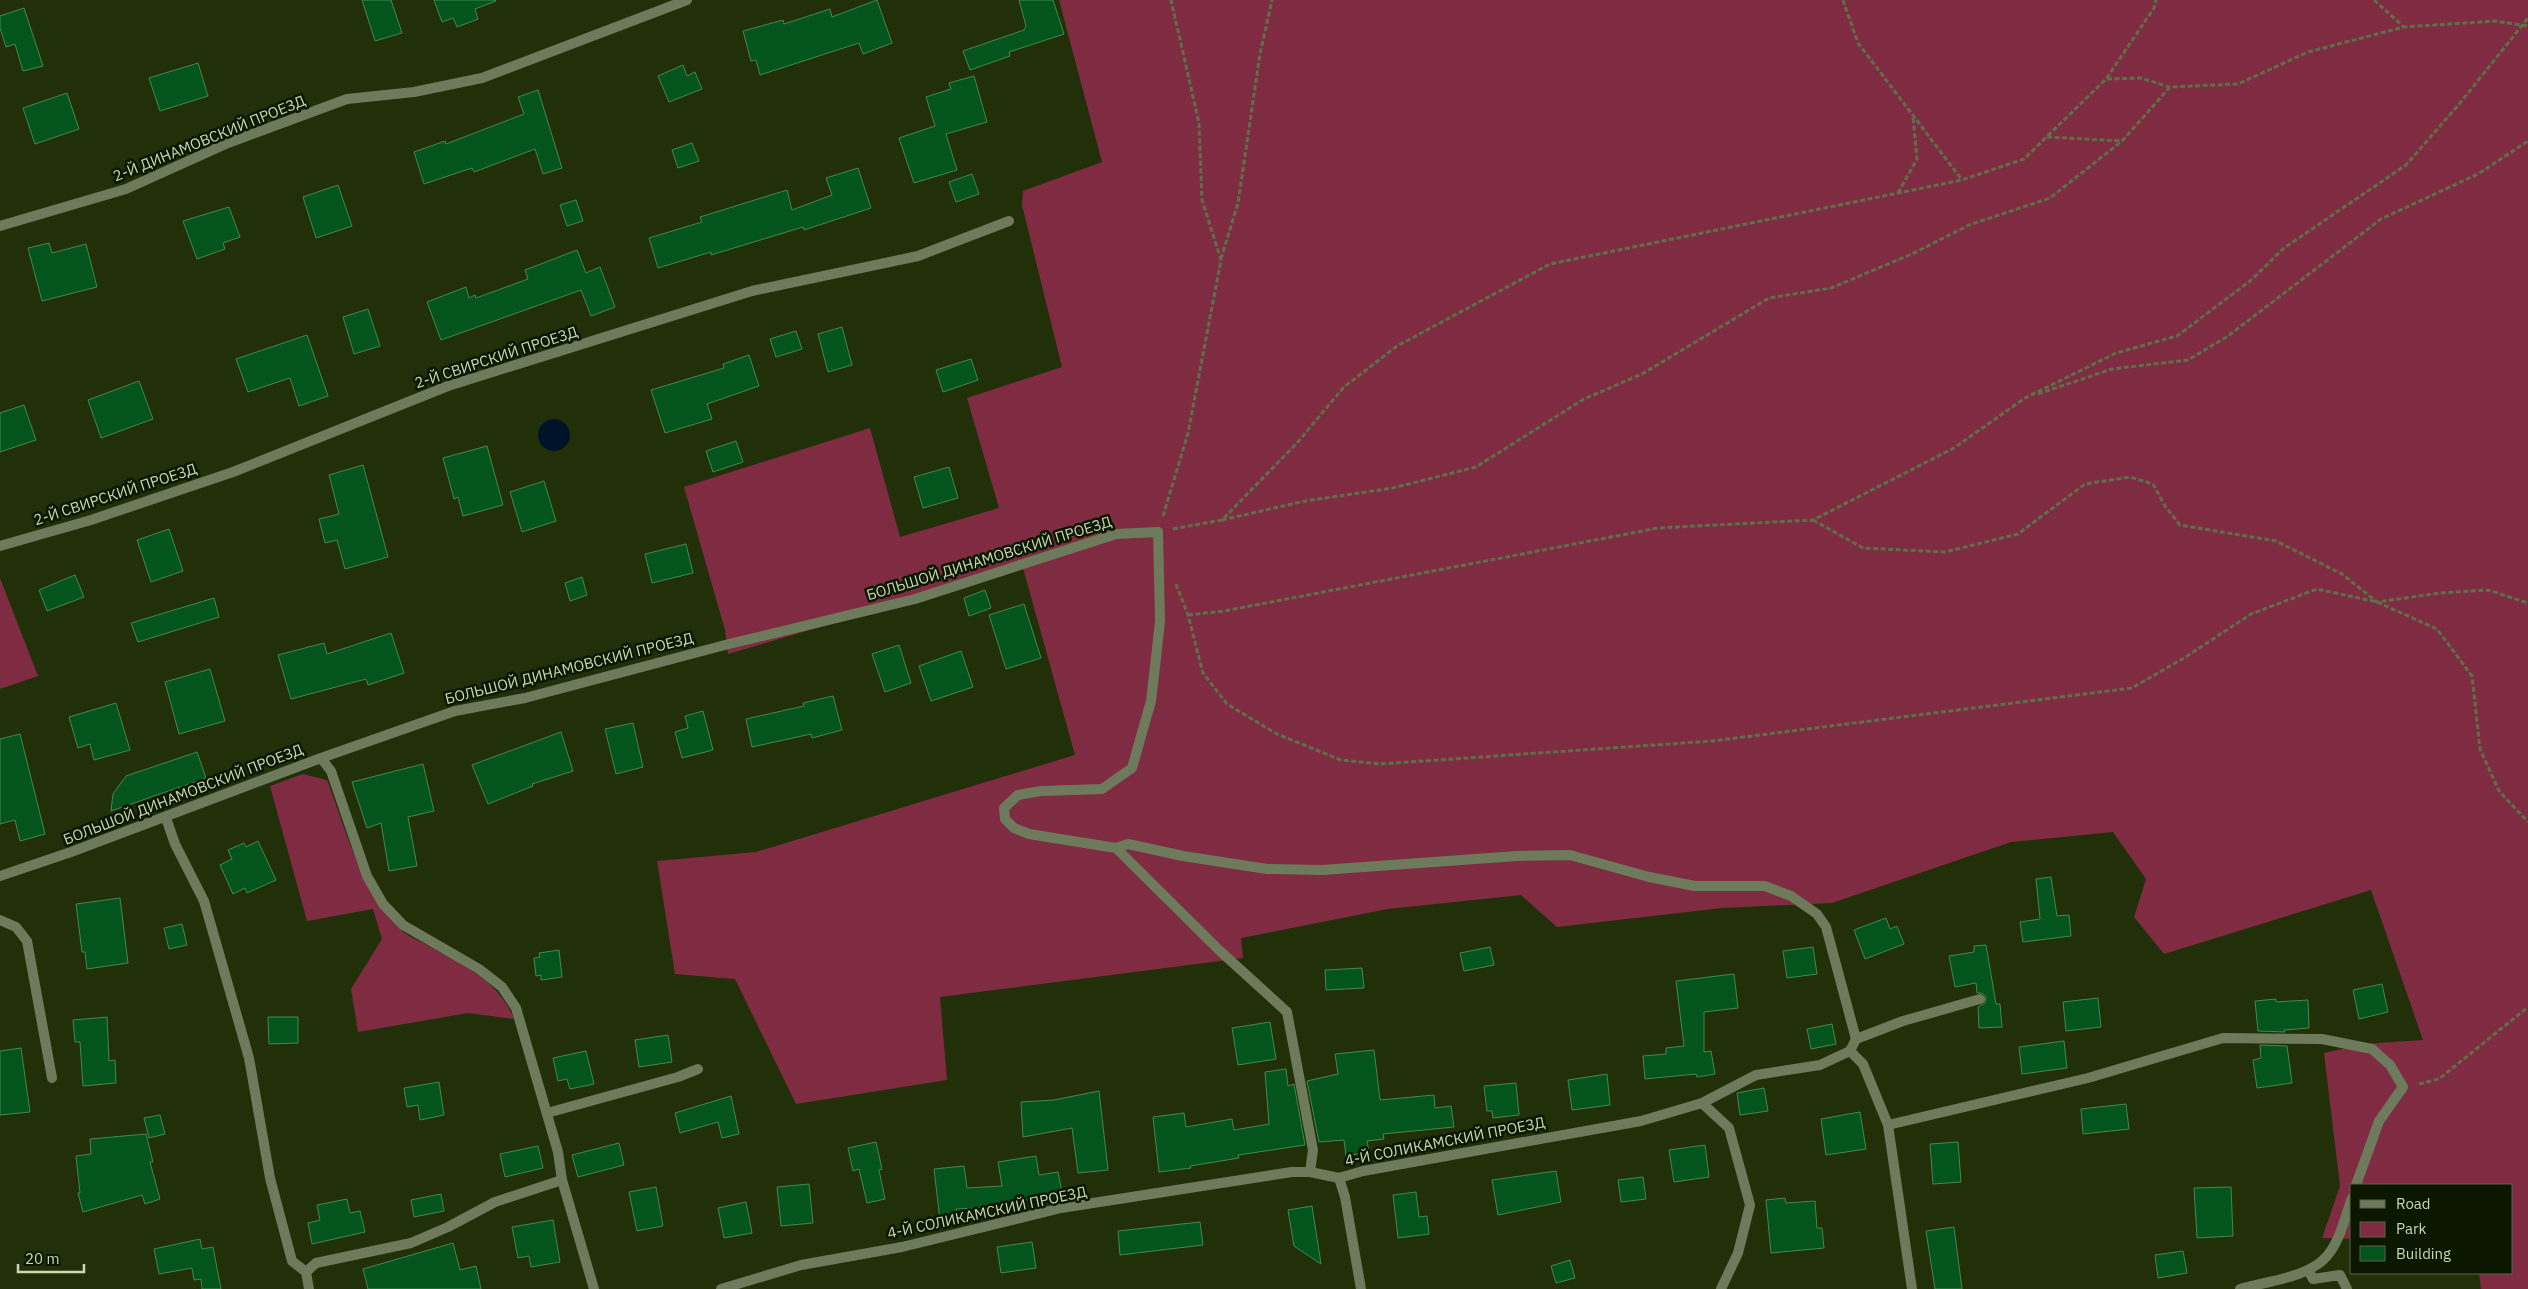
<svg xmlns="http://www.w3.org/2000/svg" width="2528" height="1289" viewBox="0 0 2528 1289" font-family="'IBM Plex Sans',sans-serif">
  <rect width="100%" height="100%" fill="#213009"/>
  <path fill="#7f2c42" d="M1059 0H2528V1289H2481L2479 1273H2512V1185H2352V1239L2322 1238 2340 1186 2324 1053 2364 1044 2423 1040 2371 890 2164 954 2134 917 2146 879 2113 832 2011 842 1832 903 1722 908 1557 927 1521 895 1388 909 1241 938 1243 958 940 997 947 1080 796 1104 735 979 675 974 657 861 756 852 1075 755 1023 568 728 654 725 630 684 487 870 428 900 537 999 508 967 398 1062 367 1022 205 1023 191 1102 162Z
    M0 578 38 676 0 689Z
    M303 774 327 780C347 832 360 889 400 929 408 937 421 941 430 947 463 965 500 982 514 1019L468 1013 358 1032 351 989 382 939 373 909 307 921 270 786Z"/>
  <path fill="#001329" d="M538 435a16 16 0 1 1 32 0a16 16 0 1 1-32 0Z"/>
  <path fill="#04541e" stroke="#478751" d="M362 0H391L402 33 375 41Z
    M434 0H495L496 1 475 9 478 19 457 27 453 18 442 22Z
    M877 0 892 43 863 54 859 43 760 75 756 60 751 61 743 31 783 20 784 24 830 9 832 17Z
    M1019 0H1053L1064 34 1009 52 1010 56 970 70 963 51 1024 30 1026 26Z
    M24 8 43 66 23 71 15 44 6 47 0 28V16Z
    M198 63 208 96 160 111 149 78Z
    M683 65 687 76 695 72 702 89 669 102 658 76Z
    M974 76 987 122 946 134 957 170 914 183 899 138 935 126 926 97 951 89 949 83Z
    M538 90 562 168 543 174 535 149 474 172 472 168 424 184 414 152 445 141 446 144 524 114 518 97Z
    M67 93 79 129 35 144 23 108Z
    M692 143 699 161 678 168 672 150Z
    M858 168 871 208 804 230 803 227 711 255V252L658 268 649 238 702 222 700 217 787 190 792 210 832 195 826 178Z
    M972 174 979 194 956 202 949 182Z
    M338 185 352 226 316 238 303 197Z
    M576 200 583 221 567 226 560 205Z
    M229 207 240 237 223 243 225 249 197 259 183 221Z
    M49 243 52 253 86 244 97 287 42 301 28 248Z
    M577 250 586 273 600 267 615 307 591 316 581 290 441 340 427 302 466 287 469 298 475 295 476 298 528 279 525 270Z
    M368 309 380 346 354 354 343 317Z
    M842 327 852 365 828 372 818 334Z
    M796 331 802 349 776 357 770 339Z
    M307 335 328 396 299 406 290 378 248 392 236 359Z
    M749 355 759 386 707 404 712 419 665 433 651 390 724 368 723 364Z
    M971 359 978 380 943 392 936 370Z
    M139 381 153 419 101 438 88 400Z
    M24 405 36 440 0 452V413Z
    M736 441 743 462 713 472 706 451Z
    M487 446 503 505 463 516 458 497 454 499 443 458Z
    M363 465 388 557 345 569 337 540 325 543 319 519 339 514 329 475Z
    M949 467 958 498 923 508 914 477Z
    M544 481 556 521 522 532 510 492Z
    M169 529 183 571 151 582 137 540Z
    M686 544 693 573 652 583 645 554Z
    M75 575 84 597 47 611 39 590Z
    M582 577 587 595 570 601 565 583Z
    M985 590 991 608 969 616 964 598Z
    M214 598 219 617 138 642 131 623Z
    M1024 604 1041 658 1006 669 989 615Z
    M391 633 404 673 368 685 366 679 291 699 278 655 324 643 327 654Z
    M899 645 911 683 885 692 872 654Z
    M961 651 973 687 931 701 919 666Z
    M210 669 225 721 179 734 165 682Z
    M833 696 842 730 812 738 811 734 752 747 746 719 804 706 803 703Z
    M116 703 130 750 94 760 90 744 78 748 69 717Z
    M703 711 713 750 682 758 675 732 688 728 685 716Z
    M633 723 643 767 616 774 605 729Z
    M561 732 573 771 532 784 533 786 488 804 472 765Z
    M20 734 45 834 20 841 15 820 0 824V739Z
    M197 752 206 778 111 811 113 794 126 776Z
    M423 764 434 811 408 817 417 866 389 871 381 823 367 828 352 782Z
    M258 841 276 880 247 893 245 888 233 894 220 865 232 859 228 850 244 843 246 847Z
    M2051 877 2057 916 2069 915 2071 936 2023 942 2020 922 2040 919 2036 879Z
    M120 898 128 963 87 969 85 952H82L76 904Z
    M1886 918 1890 929 1897 926 1904 944 1865 959 1854 930Z
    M182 924 187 945 169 949 164 928Z
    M1986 945 1996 1004H2000L2002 1027 1979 1028 1978 1007 1985 1003 1986 997 1982 993H1977L1976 983 1955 987 1949 956 1974 952V946Z
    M1490 947 1494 965 1464 971 1460 953Z
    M1813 947 1817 974 1787 978 1783 951Z
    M559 950 562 977 541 980V975L536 976 534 958 540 957 539 953Z
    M1362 968 1364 988 1326 990 1325 970Z
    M1734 974 1738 1008 1704 1012V1052L1711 1051 1715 1074 1697 1077 1696 1074 1645 1079 1643 1056 1666 1054V1048L1684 1046 1676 981Z
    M2382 984 2388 1012 2359 1019 2353 990Z
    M2098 998 2101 1027 2066 1031 2063 1002Z
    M2276 999V1002L2308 1000 2309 1028 2284 1030 2285 1032 2258 1031 2255 1001Z
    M107 1017 109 1061 115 1060 116 1083 83 1086 80 1042H75L73 1020Z
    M268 1017H298V1043L269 1044Z
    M1270 1022 1276 1059 1238 1065 1232 1028Z
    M1832 1024 1836 1044 1811 1049 1807 1029Z
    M668 1035 672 1062 639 1067 635 1040Z
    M2064 1041 2067 1068 2022 1074 2019 1047Z
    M2260 1045 2287 1046 2292 1083 2257 1088 2253 1060 2261 1058Z
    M21 1048 30 1112 0 1115V1051Z
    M1374 1050 1380 1100 1434 1095 1435 1108 1451 1106 1454 1127 1383 1134 1384 1139 1367 1141 1369 1152 1346 1156 1344 1140 1319 1142 1307 1081 1338 1074 1335 1054Z
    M586 1051 594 1084 570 1089 567 1079 558 1081 553 1058Z
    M1286 1069 1288 1086 1294 1084 1305 1145 1238 1155 1239 1158 1190 1166 1191 1168 1159 1172 1153 1117 1184 1113 1186 1127 1232 1119 1234 1130 1269 1124 1265 1072Z
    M1607 1074 1610 1105 1572 1110 1568 1080Z
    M439 1082 444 1115 420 1120 418 1105 407 1107 404 1088Z
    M1516 1083 1519 1115 1493 1118 1492 1111H1487L1484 1086Z
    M1764 1088 1768 1111 1740 1115 1737 1093Z
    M1099 1091 1108 1170 1078 1173 1072 1128 1023 1137 1021 1102 1054 1100Z
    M731 1096 739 1134 722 1138 718 1122 680 1133 675 1113Z
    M2126 1104 2129 1129 2083 1134 2081 1109Z
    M1860 1112 1866 1149 1826 1155 1821 1119Z
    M160 1115 165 1134 149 1138 144 1118Z
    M146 1134 153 1162H150L160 1199 145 1204 142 1195 83 1212 78 1193H80L76 1156 91 1154 90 1139Z
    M876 1142 882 1169 879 1170 885 1199 867 1203 859 1169 853 1171 848 1148Z
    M1958 1142 1961 1182 1933 1184 1930 1144Z
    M619 1143 624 1165 578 1177 572 1155Z
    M1705 1145 1709 1177 1674 1182 1669 1150Z
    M538 1146 543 1168 505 1177 500 1154Z
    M1036 1156 1039 1175 1058 1172 1062 1192 1022 1201V1206L956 1209 958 1216 940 1220 934 1169 964 1166 967 1188 1002 1186 998 1162Z
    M1556 1171 1561 1202 1498 1215 1492 1180Z
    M1643 1177 1646 1199 1621 1202 1618 1180Z
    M809 1184 813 1223 781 1226 777 1187Z
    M656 1187 663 1226 637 1231 629 1192Z
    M2231 1187 2233 1236 2197 1238 2194 1188Z
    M1416 1192 1419 1217 1427 1216 1429 1234 1398 1238 1393 1195Z
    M441 1194 444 1211 414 1217 411 1200Z
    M1785 1198 1786 1203 1815 1201 1817 1228H1822L1824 1248 1771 1253 1766 1200Z
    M347 1199 350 1213 360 1211 365 1232 312 1244 308 1223 320 1220 317 1205Z
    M746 1202 752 1233 724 1238 718 1208Z
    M1312 1206 1321 1264 1294 1246 1288 1210Z
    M553 1220 560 1262 531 1267 529 1256 518 1258 512 1227Z
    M1200 1222 1203 1245 1120 1255 1118 1231Z
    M1954 1227 1962 1289H1935L1926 1231Z
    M200 1239 202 1249 213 1247 221 1289H202L201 1279 194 1280 192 1268 159 1274 154 1249Z
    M1032 1242 1036 1268 1001 1273 997 1247Z
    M453 1243 460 1270 476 1266 481 1289H368L363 1269Z
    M2183 1251 2187 1273 2158 1278 2155 1255Z
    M1570 1260 1575 1278 1556 1283 1551 1266Z"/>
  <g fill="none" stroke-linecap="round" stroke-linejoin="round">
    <path stroke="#5f6f48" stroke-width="3" stroke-dasharray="5 2.5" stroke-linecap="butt" d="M1843 0 1858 43 1962 180
      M2374 0 2404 27
      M2107 79 2141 78 2169 87
      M2047 137 2122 141 2170 87 2238 84 2308 52 2404 27 2495 21 2528 26
      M1898 193 1917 159 1913 117
      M1221 259 1238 203 1260 54 1272 0
      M2038 394 2112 369 2188 360 2228 336 2381 219 2478 174 2528 141
      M1163 516 1188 433 1221 260 1202 200 1199 123 1171 0
      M1222 520 1305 501 1393 488 1476 467 1584 399 1642 374 1769 298 1831 288 1912 254 1969 225 2050 198 2122 141
      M1813 520 1863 548 1945 552 2018 534 2085 484 2130 477 2153 484 2165 506 2180 525 2276 541 2342 574 2377 602 2440 593 2488 590 2528 603
      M1173 529 1222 520 1297 443 1344 387 1397 346 1550 264 1962 180 2024 159 2106 79 2154 8 2156 0
      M1176 584 1188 615 1203 673 1227 704 1277 734 1341 760 1380 764 1712 741 2132 688 2184 658 2251 614 2317 589 2377 602 2437 629 2472 676 2480 749 2499 791 2528 822
      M1188 615 1224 611 1658 528 1813 520 1954 448 2025 398 2116 353 2177 336 2250 281 2284 248 2406 165 2460 103 2528 18
      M2419 1084 2439 1079 2528 1007"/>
    <path stroke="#6d7b5c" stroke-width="10" d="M1158 532 1160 621 1156 658 1151 701 1132 768 1102 789 1041 791 1018 795 1004 808 1005 819 1014 828 1029 834 1116 848 1220 951 1287 1012 1313 1150 1310 1172
      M166 818 175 844 204 901 249 1058 270 1178 292 1261 306 1272 309 1289
      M1116 848 1128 844 1183 856 1267 869 1322 870 1517 856 1570 855 1649 877 1695 886H1765L1791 896 1817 914 1826 927 1856 1039
      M1702 1103 1729 1128 1750 1205 1738 1253 1721 1289
      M547 1113 678 1077 698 1069
      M1339 1178 1345 1197 1361 1289"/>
    <path stroke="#6d7b5c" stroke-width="10" d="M0 226 126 189 228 143 347 99 414 92 482 78 687 0
      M0 546 91 520 233 472 448 386 752 291 918 256 1009 221
      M321 758 331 771 367 876 383 904 403 925 479 969 502 987 516 1008 558 1152 562 1180 594 1289
      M0 876 71 852 321 758 455 711 525 698 725 645 915 599 1116 534 1158 532
      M0 920 16 927 27 941 52 1078
      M1850 1051 1863 1064 1888 1125 1912 1289
      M1888 1125 2088 1078 2223 1038 2322 1039 2372 1049 2390 1065 2403 1087 2379 1121 2356 1185
      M2308 1270 2313 1279 2340 1275 2347 1289
      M306 1272 316 1263 411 1243 448 1227 495 1202 562 1180
      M721 1289 801 1265 902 1247 1061 1208 1292 1172H1310L1339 1178 1363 1171 1641 1121 1702 1103 1756 1075 1820 1065 1850 1051 1856 1039 1903 1021 1980 999
      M2240 1289C2267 1281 2308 1278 2327 1256 2340 1241 2345 1217 2352 1198"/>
  </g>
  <g text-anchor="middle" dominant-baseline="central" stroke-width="5" stroke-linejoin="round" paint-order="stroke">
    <g font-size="15" fill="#c8d9b4" stroke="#0c1700">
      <text transform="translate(209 138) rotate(-22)">2-Й ДИНАМОВСКИЙ ПРОЕЗД</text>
      <text transform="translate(496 357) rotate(-18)">2-Й СВИРСКИЙ ПРОЕЗД</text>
      <text transform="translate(115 494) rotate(-18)">2-Й СВИРСКИЙ ПРОЕЗД</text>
      <text transform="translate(989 558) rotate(-17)">БОЛЬШОЙ ДИНАМОВСКИЙ ПРОЕЗД</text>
      <text transform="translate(569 668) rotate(-14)">БОЛЬШОЙ ДИНАМОВСКИЙ ПРОЕЗД</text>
      <text transform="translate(183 794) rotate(-21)">БОЛЬШОЙ ДИНАМОВСКИЙ ПРОЕЗД</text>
      <text transform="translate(1445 1141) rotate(-11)">4-Й СОЛИКАМСКИЙ ПРОЕЗД</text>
      <text transform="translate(987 1212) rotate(-12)">4-Й СОЛИКАМСКИЙ ПРОЕЗД</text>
    </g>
  </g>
  <rect x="2350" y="1184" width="162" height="90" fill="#0c1700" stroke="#576548"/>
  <rect x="2360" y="1200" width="25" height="8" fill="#6d7b5c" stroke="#576548"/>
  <text x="2396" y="1209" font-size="15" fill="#c8d9b4">Road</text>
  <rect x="2360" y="1222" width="25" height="15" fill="#7f2c42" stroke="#576548"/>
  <text x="2396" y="1234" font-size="15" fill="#c8d9b4">Park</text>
  <rect x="2360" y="1246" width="25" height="15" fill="#04541e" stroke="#576548"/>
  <text x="2396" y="1259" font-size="15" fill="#c8d9b4">Building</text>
  <path d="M18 1264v8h66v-8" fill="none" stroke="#c8d9b4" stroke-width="2.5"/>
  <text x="25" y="1264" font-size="15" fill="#c8d9b4" stroke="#0c1700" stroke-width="4" paint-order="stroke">20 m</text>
</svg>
